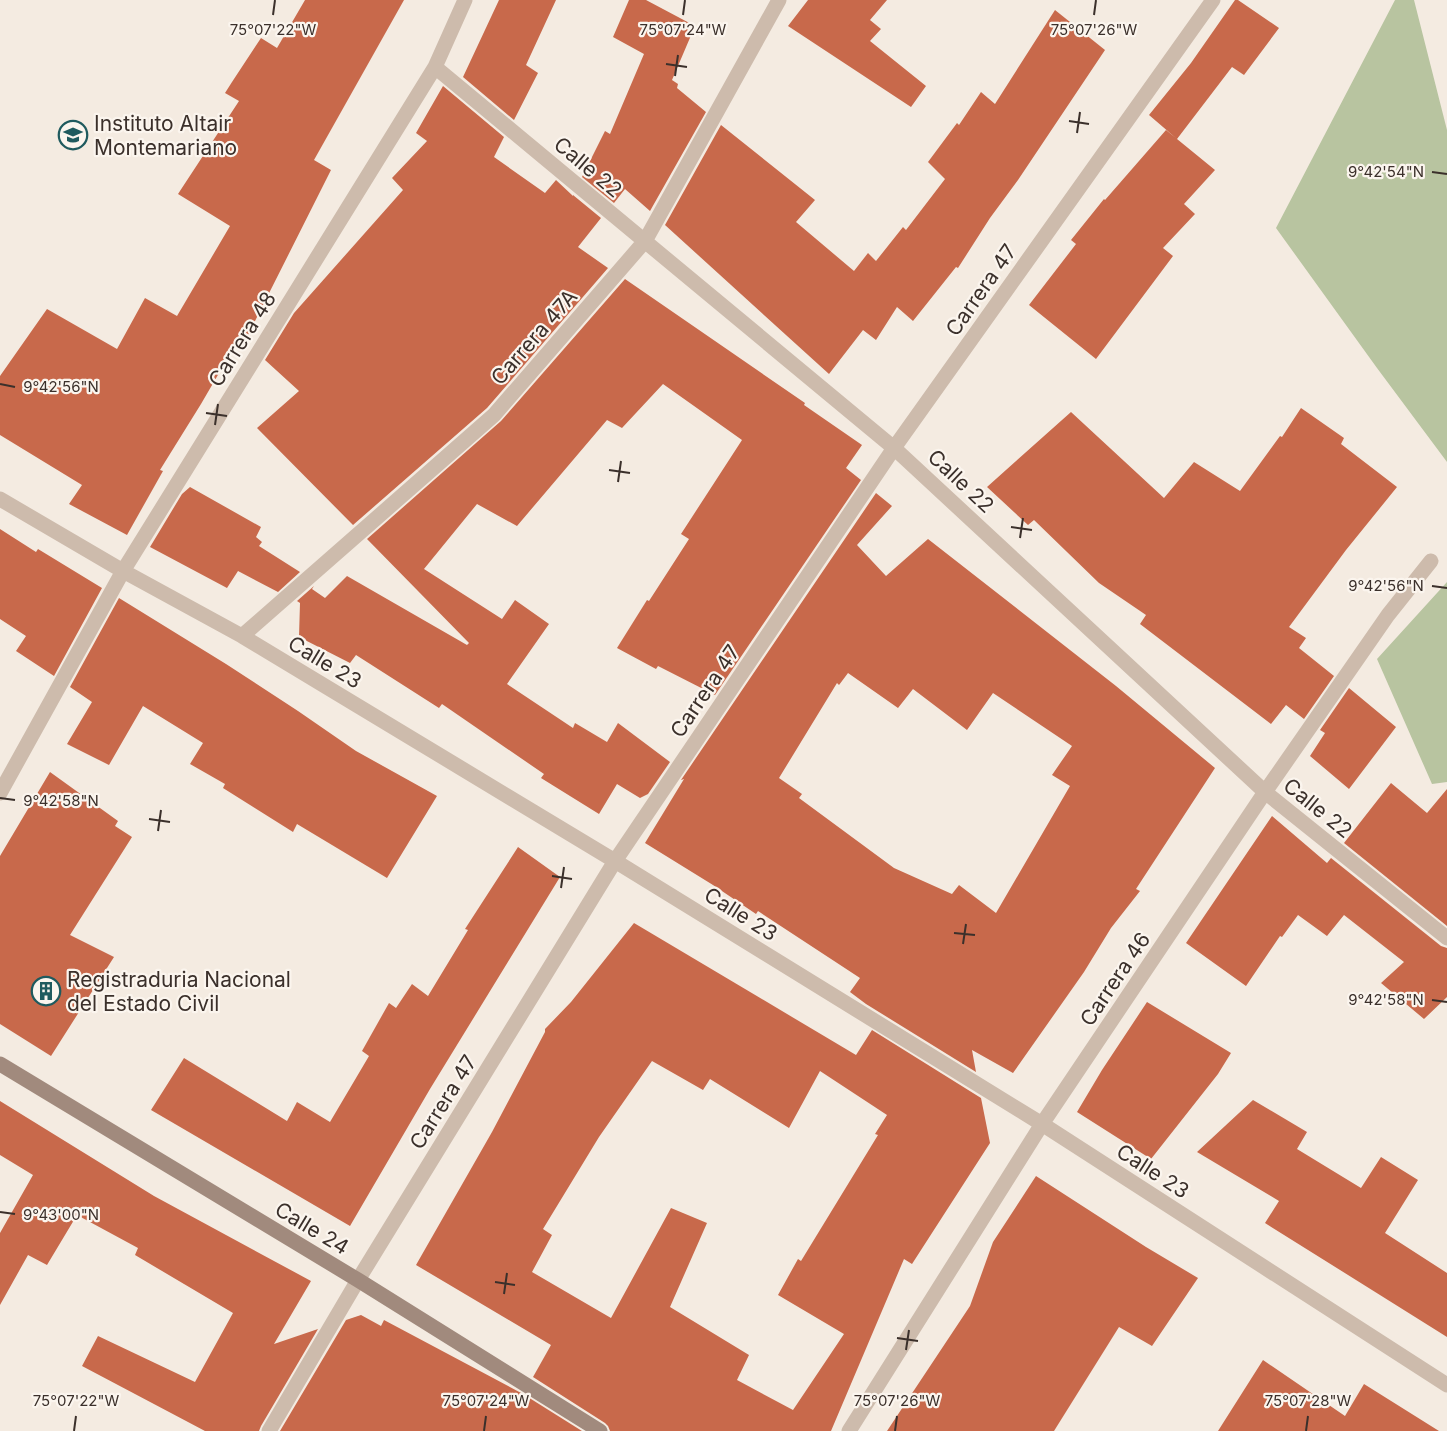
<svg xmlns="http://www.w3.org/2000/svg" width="1447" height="1431" viewBox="0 0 1447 1431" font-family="Inter,sans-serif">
  <rect width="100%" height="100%" fill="#f4ebe1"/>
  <path fill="#b8c4a0" d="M1395 0H1414L1447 130V462L1377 368 1276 228Z
    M1447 582V782L1432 784 1377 659Z"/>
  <path fill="#c8694b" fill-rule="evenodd" d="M305 0H404L314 160 331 170 245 341 240 337 201 404 160 470 163 471 127 535 69 504 82 485 0 435V376L47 309 117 349 145 298 177 316 230 226 178 194 239 101 225 93 232 82 261 38 277 48Z
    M499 0H556L526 65 538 73 514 120 463 77Z
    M629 0H646L695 26 672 80 678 84 677 88 706 112 650 211 625 189 614 203 582 177 605 131 610 134 644 54 613 37Z
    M808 0H887L870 20 881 29 870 41 926 86 911 107 788 26Z
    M1235 0H1238L1279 28 1244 75 1232 67 1177 139 1149 115 1191 63Z
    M1055 10 1105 50 1018 180 990 218 958 268 956 267 913 321 897 307 876 340 863 330 829 374 665 225 721 125 815 200 796 222 854 271 868 253 876 261 903 227 906 230 945 179 928 162 957 123 959 125 981 92 995 104Z
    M443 86 504 137 494 157 545 193 556 180 573 196V195L601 218 578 247 608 268 487 408 353 525 257 428 299 391 265 360 294 313 403 190 392 178 427 141 416 133Z
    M1166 130 1215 170 1184 204 1195 214 1163 248 1173 256 1096 359 1029 305 1076 244 1071 240 1104 199 1105 200Z
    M625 279 805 403 804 405 862 445 846 468 861 480 715 695 658 666 656 669 617 648 647 600 649 601 689 539 681 534 742 440 663 384 622 428 607 420 517 526 477 504 424 569 502 619 515 600 549 624 507 684 573 728 575 723 607 742 618 723 670 762 648 794 640 798 617 784 599 814 541 778 544 774 442 704 439 708 356 655 350 663 299 637 300 603 297 601 314 586 312 589 325 598 347 576 467 645 469 643 367 539 501 421Z
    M1301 408 1344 438 1341 444 1397 487 1346 550 1289 627 1306 638 1299 648 1334 676 1304 719 1286 705 1271 724 1140 624 1146 615 1099 583 1034 520 1028 525 987 487 1071 412 1164 498 1194 462 1240 491 1280 436 1282 437Z
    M190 487 261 527 256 537 262 542 259 546 300 572 278 592 238 571 227 588 150 547 182 494Z
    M876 493 892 506 857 545 886 576 928 539 1116 686 1215 768 1136 889 1140 891 1111 928 1084 972 1013 1073 972 1050 976 1072 866 1004 850 992 860 978 758 911 756 914 713 885 645 843 684 779 681 780ZM848 673 898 708 913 689 967 730 993 693 1072 746 1052 775 1070 786 996 913 959 885 952 894 894 868 799 798 802 794 779 778 837 683 839 685Z
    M0 529 36 552 38 549 102 588 54 676 16 651 26 636 0 619Z
    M119 598 226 664 298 711 356 751 437 796 387 878 297 824 293 832 223 788 225 784 190 764 203 743 143 706 109 765 67 744 92 702 70 687Z
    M1349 688 1396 727 1349 789 1310 756 1325 733 1320 730Z
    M50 772 118 821 115 826 132 837 70 935 114 957 51 1056 0 1024V856Z
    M1391 783 1427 813 1447 789V926L1344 843Z
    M1272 816 1327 863 1331 858 1441 946 1447 948V997L1424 1019 1381 983 1404 962 1344 915 1327 936 1298 915 1282 937 1280 936 1246 986 1186 943Z
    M518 847 560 877 430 1089 350 1226 151 1110 184 1058 287 1121 297 1102 330 1122 369 1056 362 1051 389 1003 396 1008 412 984 428 996 468 930 465 929Z
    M634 923 856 1055 872 1030 981 1098 990 1143 912 1264 904 1259 831 1431H610L608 1426 605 1423 533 1377 551 1345 416 1265 492 1132 545 1032V1029L571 1002ZM652 1061 703 1090 710 1079 789 1128 820 1071 887 1115 875 1134 878 1135 801 1261 798 1259 778 1295 844 1334 793 1410 737 1380 749 1355 670 1307 707 1223 671 1208 611 1318 532 1272 552 1235 543 1229 599 1137Z
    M1147 1002 1231 1053 1218 1074 1151 1159 1077 1112 1102 1070Z
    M1253 1100 1307 1132 1297 1149 1361 1188 1381 1157 1418 1180 1385 1233 1447 1273V1337L1265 1223 1279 1201 1197 1152Z
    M0 1101 154 1196 311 1281 274 1344 318 1329 261 1426 259 1431H205L82 1366 98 1336 195 1382 233 1313 135 1255 138 1248 77 1215 47 1265 28 1255 0 1305V1233L33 1175 0 1155Z
    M1036 1176 1146 1247 1198 1278 1152 1346 1119 1327 1054 1431H887L970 1306 993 1242Z
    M361 1315 381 1326 384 1320 523 1394 582 1431H280L346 1320Z
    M1263 1360 1345 1416 1364 1384 1439 1431H1218Z"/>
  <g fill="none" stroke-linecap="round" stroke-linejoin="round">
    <path stroke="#cdbbac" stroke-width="15" d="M435 67 894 448 1265 792 1447 938
      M0 499 123 571 242 636 615 861 1042 1124 1447 1385
      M242 636 494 415 645 241 779 0
      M0 793 123 571 435 67 465 0
      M269 1431 358 1280 615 861 894 448 1213 0
      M849 1431 1042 1124 1265 792 1388 615 1431 561"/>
    <path stroke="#a18a7d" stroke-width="15" d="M0 1064 358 1280 600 1431"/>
  </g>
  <path fill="none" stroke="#3b302b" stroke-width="2" d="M273 15 275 0M683 15 685 0M1094 15 1096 0M666 64 687 67M675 76 678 55M1069 121 1089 124M1077 133 1080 112M1432 172 1447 174M0 384 15 387M206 413 227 416M215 425 218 404M609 470 630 473M618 482 621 461M1011 527 1032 530M1020 538 1023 518M1432 586 1447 588M0 798 15 800M149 819 170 822M158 831 161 810M552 876 572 879M561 888 564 867M954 933 975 935M963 944 966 924M1432 1000 1447 1002M0 1212 15 1214M495 1282 515 1285M504 1294 507 1273M897 1338 918 1341M906 1350 909 1330M74 1431 76 1416M484 1431 486 1416M895 1431 897 1416M1306 1431 1308 1416"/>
  <defs>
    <g id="school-ring" transform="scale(1.5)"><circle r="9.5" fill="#fbf5ee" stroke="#1f5a5e" stroke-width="1.5"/><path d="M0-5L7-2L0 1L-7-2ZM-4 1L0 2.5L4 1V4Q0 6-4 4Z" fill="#1f5a5e"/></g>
    <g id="building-ring" transform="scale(1.5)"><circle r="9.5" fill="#fbf5ee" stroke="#1f5a5e" stroke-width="1.5"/><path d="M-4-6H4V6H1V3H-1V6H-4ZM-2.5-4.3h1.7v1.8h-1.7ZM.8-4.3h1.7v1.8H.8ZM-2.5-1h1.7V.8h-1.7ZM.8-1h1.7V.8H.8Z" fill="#1f5a5e"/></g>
  </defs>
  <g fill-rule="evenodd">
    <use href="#school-ring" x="73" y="135"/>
    <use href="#building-ring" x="46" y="991"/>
  </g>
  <g text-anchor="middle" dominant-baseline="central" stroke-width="4.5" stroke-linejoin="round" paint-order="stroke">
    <g font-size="21" fill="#3b302b" stroke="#fbf5ee" text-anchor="start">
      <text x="94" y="123">Instituto Altair<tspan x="94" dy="24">Montemariano</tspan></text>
      <text x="67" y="979">Registraduria Nacional<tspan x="67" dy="24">del Estado Civil</tspan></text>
    </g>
    <g font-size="21" fill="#3b302b" stroke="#fbf5ee">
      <text transform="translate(588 167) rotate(40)">Calle 22</text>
      <text transform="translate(981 290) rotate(-55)">Carrera 47</text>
      <text transform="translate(534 337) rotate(-49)">Carrera 47A</text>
      <text transform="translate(242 339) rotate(-58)">Carrera 48</text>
      <text transform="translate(961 481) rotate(43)">Calle 22</text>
      <text transform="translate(325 662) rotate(31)">Calle 23</text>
      <text transform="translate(705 691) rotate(-56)">Carrera 47</text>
      <text transform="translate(1318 808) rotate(39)">Calle 22</text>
      <text transform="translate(741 914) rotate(32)">Calle 23</text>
      <text transform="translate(1115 979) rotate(-56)">Carrera 46</text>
      <text transform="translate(443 1102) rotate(-58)">Carrera 47</text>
      <text transform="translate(1153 1171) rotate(33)">Calle 23</text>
      <text transform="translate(312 1228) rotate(31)">Calle 24</text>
    </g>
  </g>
  <g font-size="15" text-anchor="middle" fill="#3b302b" stroke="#fbf5ee" stroke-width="4.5" stroke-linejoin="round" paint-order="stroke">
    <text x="273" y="35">75°07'22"W</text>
    <text x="683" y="35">75°07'24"W</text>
    <text x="1094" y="35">75°07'26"W</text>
    <text x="1386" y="177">9°42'54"N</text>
    <text x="61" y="392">9°42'56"N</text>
    <text x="1386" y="591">9°42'56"N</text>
    <text x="61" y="806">9°42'58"N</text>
    <text x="1386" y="1005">9°42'58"N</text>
    <text x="61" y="1220">9°43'00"N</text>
    <text x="76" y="1406">75°07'22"W</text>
    <text x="486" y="1406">75°07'24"W</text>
    <text x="897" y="1406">75°07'26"W</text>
    <text x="1308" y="1406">75°07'28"W</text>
  </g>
</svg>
